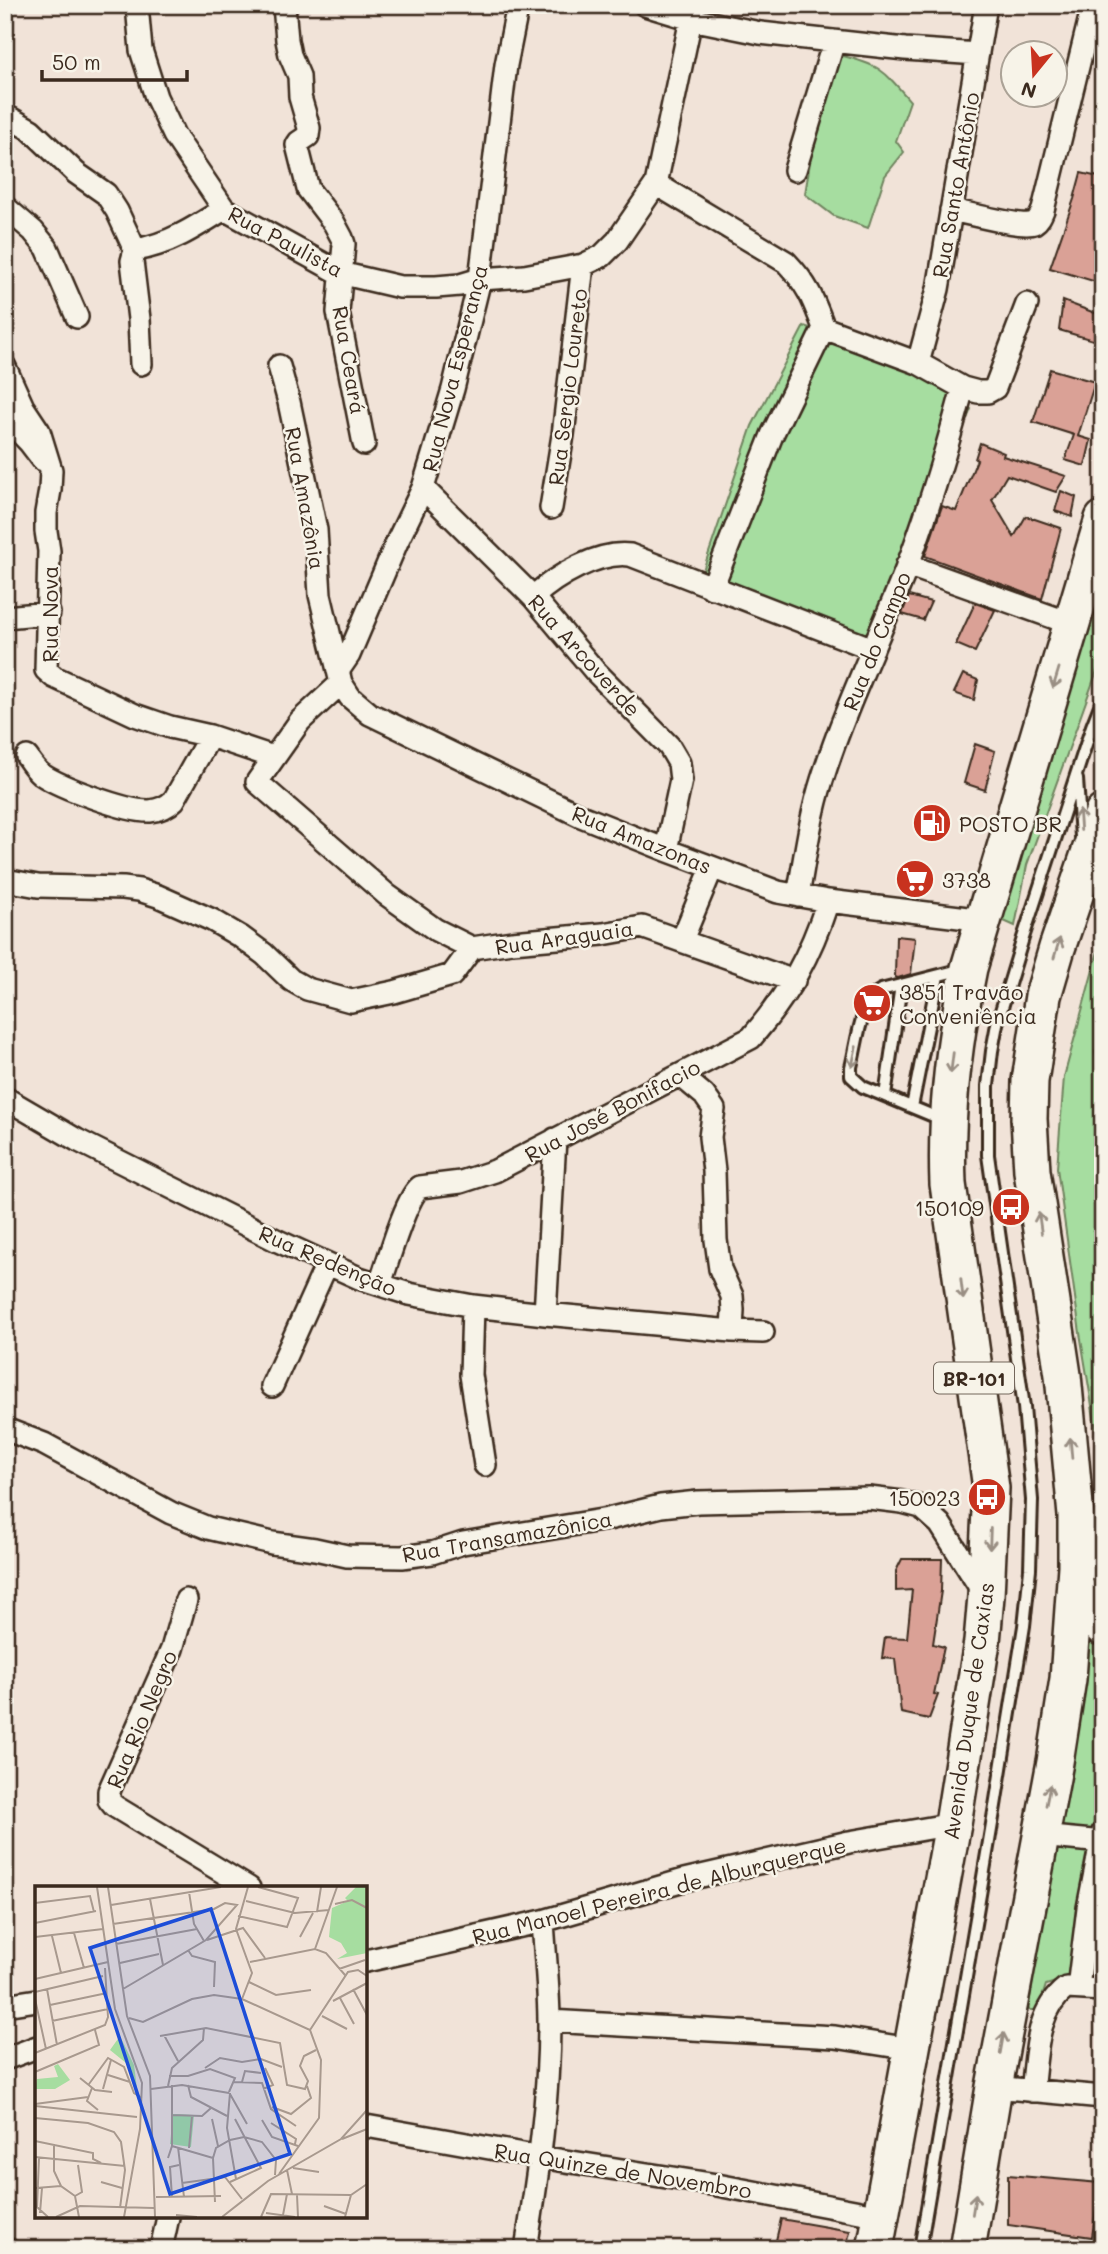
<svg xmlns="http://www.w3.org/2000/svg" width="1108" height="2254" viewBox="0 0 1108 2254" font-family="Mali,sans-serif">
  <rect width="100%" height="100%" fill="#f1e3d8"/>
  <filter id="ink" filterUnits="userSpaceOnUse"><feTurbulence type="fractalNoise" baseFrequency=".0143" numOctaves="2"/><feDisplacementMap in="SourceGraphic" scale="14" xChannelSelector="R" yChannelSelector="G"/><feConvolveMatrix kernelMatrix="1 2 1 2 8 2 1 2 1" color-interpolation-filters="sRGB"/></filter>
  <g filter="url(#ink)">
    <path fill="#a6dda0" stroke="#70845f" stroke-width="2" d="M839 55C880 65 883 69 910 101L896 141 904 152 885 176 868 228 834 216 805 194 814 137Z
      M804 326 915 366 971 409 868 655 696 591 752 426Z
      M1103 554V654L1027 865 1015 926 997 918Z
      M1103 933V1034L1095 1052 1103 1093V1447L1099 1448 1080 1333 1057 1168 1064 1077Z
      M1103 1596V1785L1091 1837 1068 1978 1046 1985 1038 2010H1028L1095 1597Z"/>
    <path fill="#daa196" stroke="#3b2a1e" stroke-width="2" d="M1081 173 1103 178V284L1050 268 1074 199Z
      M1063 301 1103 316V343L1059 330Z
      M1050 369 1095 382 1078 436 1091 440 1085 466 1065 460 1074 435 1033 422Z
      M980 443 1004 453 1003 456 1066 476 1056 492 1007 475 992 500 1014 537 1026 516 1061 528 1042 599 925 556 942 506 956 511 977 460 975 459Z
      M1061 491 1076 497 1072 517 1055 511Z
      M909 596 931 602 923 620 902 614Z
      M975 603 995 610 975 652 956 644Z
      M963 674 978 680 974 700 954 693Z
      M975 744 995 751 985 790 964 783Z
      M896 936 915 938 911 974 898 978 895 977Z
      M902 1559H942L941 1591 933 1644 944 1647 934 1694 938 1695 929 1719 901 1713 895 1659 882 1658 885 1637 907 1638 912 1590 896 1591V1571Z
      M1008 2175 1100 2183 1092 2237 1008 2225Z
      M781 2219 850 2231 846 2249H774Z"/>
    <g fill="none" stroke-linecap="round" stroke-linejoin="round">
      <g stroke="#3b2a1e" stroke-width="16">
        <path id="service" d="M1077 779 1081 837
          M885 1096 901 985
          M912 1107 938 976
          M943 1120 863 1087 851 1076V1067C857 1045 860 1001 881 990L963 969
          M920 2249 995 1806 1024 1626 1030 1569 1032 1500 1024 1407 988 1155V1086L992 1051 997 1024 1023 938 1092 726 1103 698"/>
      </g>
      <g stroke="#3b2a1e" stroke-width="26">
        <path id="minor" d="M137 5 141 50 156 97 174 135 224 209 340 273 400 287H436L460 285 480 279 524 276 583 265 602 256 617 241 656 184 694 5
          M284 5 287 40 290 55 299 76 300 97 309 128 308 136 299 142 297 145 308 189 334 223 342 238 344 244 338 312 364 444
          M645 5 691 19 760 33 905 49 978 54
          M5 115 31 130 76 173 106 194 117 211 135 250 132 261 139 319 141 364
          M795 170 834 41
          M656 184 786 262C808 285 813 299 824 328L918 363 963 388 978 392H988L995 388 1027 304
          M5 207 33 231 47 248 77 317
          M951 210C967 213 1022 228 1034 223 1039 220 1041 215 1043 210L1093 5
          M135 250C168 245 196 227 224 209
          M918 363 938 289 986 5
          M279 366 289 402 316 530 320 595 341 683 350 697 370 714 581 816 666 850 778 892 828 901 984 920
          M5 367 23 407 39 431 51 470 50 490 46 513V531L49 551 46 670 54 677 135 715 170 727 210 736 273 757
          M5 417 30 443 43 460
          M423 488 533 597 594 670 669 746 679 763 681 780 666 850
          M551 508 563 435 583 265
          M907 565 1072 624
          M712 588 772 435 824 328
          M533 597C556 576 598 551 630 555L873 649
          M5 617 49 613
          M338 671 349 655 397 542 423 488 453 389 480 279 506 65 518 5
          M341 683 300 721 257 782 387 895 436 930 472 948 512 942 603 934 642 927 794 981
          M27 757C31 763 35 769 41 774 60 787 127 812 150 811 160 810 167 807 174 800L210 736
          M5 880 38 886 123 888 139 890 158 896 212 920 241 937 264 954 291 980 307 989 351 1001 394 992 452 975 472 948
          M798 896C805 857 810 818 822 780 845 707 879 638 907 567 929 509 947 448 963 388
          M682 940 712 868
          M680 1075 704 1095 714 1109 710 1137 714 1171 716 1240 720 1269 732 1296 733 1310 732 1331
          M5 1098 77 1140 278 1241 359 1278 409 1294 473 1306 545 1314 732 1331 763 1332
          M380 1284C388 1262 405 1199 420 1187L461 1182 495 1171 751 1038C789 994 810 956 828 901
          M473 1306 471 1375 485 1465
          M545 1314 555 1139
          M272 1386 327 1264
          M5 1429 44 1444 171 1513 208 1528 272 1543 315 1549 347 1556 402 1557 432 1553 463 1543 608 1519 661 1506 698 1502 869 1498 902 1502 921 1507 940 1524 983 1592
          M186 1600 172 1649 109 1791V1800L114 1806 249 1888
          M1040 1836 1103 1842
          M366 1961 543 1921 684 1880 849 1842 953 1824
          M1078 1988 1088 1908 1103 1832
          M5 2005 37 2000
          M549 2021 835 2037 911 2049
          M5 2059 37 2047
          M994 2087 1103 2097
          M1032 2091C1037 2055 1035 2012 1066 1988L1103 1990
          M366 2126 540 2157 717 2185 881 2216
          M5 2248 7 2249
          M161 2249 168 2217
          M526 2249C538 2174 549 2099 549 2023 549 1990 545 1955 543 1921"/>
      </g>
      <g stroke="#3b2a1e" stroke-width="40">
        <path id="trunk" d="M1075 1586 1103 1628
          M875 2249 953 1824 982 1642 986 1596 991 1488 948 1184C945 1110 954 1040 969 968L1103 519
          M967 2249 994 2087 1055 1762 1068 1679 1076 1566V1516L1063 1375 1032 1171 1029 1119 1030 1081 1043 996 1057 948 1103 813"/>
      </g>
      <use href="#service" stroke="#f7f3e8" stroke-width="10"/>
      <use href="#minor" stroke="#f7f3e8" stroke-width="21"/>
      <use href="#trunk" stroke="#f7f3e8" stroke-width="35"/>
    </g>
    <defs><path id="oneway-shaft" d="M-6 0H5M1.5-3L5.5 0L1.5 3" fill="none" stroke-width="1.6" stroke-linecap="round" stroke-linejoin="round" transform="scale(1.75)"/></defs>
    <g stroke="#998e83">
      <use href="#oneway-shaft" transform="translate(1056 678) rotate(107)"/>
      <use href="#oneway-shaft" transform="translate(1080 820) rotate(-94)"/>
      <use href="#oneway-shaft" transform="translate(1057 948) rotate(-73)"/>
      <use href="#oneway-shaft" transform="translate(854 1057) rotate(102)"/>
      <use href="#oneway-shaft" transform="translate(952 1063) rotate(97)"/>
      <use href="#oneway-shaft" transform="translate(1040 1223) rotate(-98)"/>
      <use href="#oneway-shaft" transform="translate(962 1289) rotate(83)"/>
      <use href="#oneway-shaft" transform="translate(1071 1448) rotate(-95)"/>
      <use href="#oneway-shaft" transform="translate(990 1539) rotate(92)"/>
      <use href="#oneway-shaft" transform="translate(1048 1795) rotate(-79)"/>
      <use href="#oneway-shaft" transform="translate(1002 2043) rotate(-80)"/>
      <use href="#oneway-shaft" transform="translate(974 2204) rotate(-81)"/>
    </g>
  </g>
  <defs>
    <g id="fuel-disc" transform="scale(2.0125)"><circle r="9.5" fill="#c8321e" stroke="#f7f3e8"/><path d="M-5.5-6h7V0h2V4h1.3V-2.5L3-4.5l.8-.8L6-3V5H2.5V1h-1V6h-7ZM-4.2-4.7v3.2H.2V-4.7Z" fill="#fff"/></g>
    <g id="supermarket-disc" transform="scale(2.0125)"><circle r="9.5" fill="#c8321e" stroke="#f7f3e8"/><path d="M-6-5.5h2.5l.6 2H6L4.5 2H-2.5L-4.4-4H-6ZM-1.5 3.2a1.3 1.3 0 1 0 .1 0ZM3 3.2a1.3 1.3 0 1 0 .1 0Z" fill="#fff"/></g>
    <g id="bus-disc" transform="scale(2.0125)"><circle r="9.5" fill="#c8321e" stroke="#f7f3e8"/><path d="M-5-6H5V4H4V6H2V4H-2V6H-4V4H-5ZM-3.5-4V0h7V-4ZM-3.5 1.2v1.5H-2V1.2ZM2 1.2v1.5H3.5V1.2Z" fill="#fff"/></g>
  </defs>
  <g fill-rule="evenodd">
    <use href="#fuel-disc" x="932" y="823"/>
    <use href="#supermarket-disc" x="915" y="879"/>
    <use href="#supermarket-disc" x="872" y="1003"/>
    <use href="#bus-disc" x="1011" y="1207"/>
    <use href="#bus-disc" x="987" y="1497"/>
  </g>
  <g text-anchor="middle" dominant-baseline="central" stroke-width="5" stroke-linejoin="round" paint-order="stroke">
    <rect fill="#f7f3e8" stroke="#73665b" stroke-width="2" x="934" y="1362.5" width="80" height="31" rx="5"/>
    <g font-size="19" font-weight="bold" fill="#3b2a1e">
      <text x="974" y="1378">BR-101</text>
    </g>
    <g font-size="21" fill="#3b2a1e" stroke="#f7f3e8">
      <text transform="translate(955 185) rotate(-80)">Rua Santo Antônio</text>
      <text transform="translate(286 241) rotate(28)">Rua Paulista</text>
      <text transform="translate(350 360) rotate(80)">Rua Ceará</text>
      <text transform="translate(454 368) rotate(-76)">Rua Nova Esperança</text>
      <text transform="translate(567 387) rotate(-83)">Rua Sergio Loureto</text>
      <text transform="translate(306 498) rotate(80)">Rua Amazônia</text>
      <text transform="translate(49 614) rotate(-90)">Rua Nova</text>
      <text transform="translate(876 641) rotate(-68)">Rua do Campo</text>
      <text transform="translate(585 655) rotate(48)">Rua Arcoverde</text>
      <text transform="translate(642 839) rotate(22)">Rua Amazonas</text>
      <text transform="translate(564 937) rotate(-8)">Rua Araguaia</text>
      <text transform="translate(612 1110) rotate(-28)">Rua José Bonifacio</text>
      <text transform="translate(328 1260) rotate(23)">Rua Redenção</text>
      <text transform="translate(507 1536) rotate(-10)">Rua Transamazônica</text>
      <text transform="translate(968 1711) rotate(-82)">Avenida Duque de Caxias</text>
      <text transform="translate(141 1719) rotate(-67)">Rua Rio Negro</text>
      <text transform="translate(659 1890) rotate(-14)">Rua Manoel Pereira de Alburquerque</text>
      <text transform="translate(623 2170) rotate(9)">Rua Quinze de Novembro</text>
    </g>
    <g font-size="21" fill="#3b2a1e" stroke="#f7f3e8" text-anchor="start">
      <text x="959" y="823">POSTO BR</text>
      <text x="942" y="879">3738</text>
      <text x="899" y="991">3851 Travão<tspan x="899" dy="24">Conveniência</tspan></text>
      <text x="984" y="1207" text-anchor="end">150109</text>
      <text x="960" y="1497" text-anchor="end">150023</text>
    </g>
  </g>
  <g transform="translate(35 1886)">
    <rect width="332" height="332" fill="#f1e3d8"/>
    <path d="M321 1H332V67L302 73 312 67 306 57 294 51 297 22 313 15 310 12ZM85 150 99 179 103 210 91 177 75 164ZM23 178 35 194 20 203H0L2 193 23 191 19 180ZM138 228 159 229 156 261 135 258Z" fill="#a6dda0"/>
    <path fill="none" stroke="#a8998e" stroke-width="2" d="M62 1 80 123 107 197 105 243 89 331M73 1 92 130 115 190 120 331M154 6 159 38 169 55M115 13 128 79M211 15 260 27 294 24M0 17 55 10 59 26M300 18 317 14 332 22M76 19 186 1M282 26 286 1M203 30 252 41 263 12 223 1M0 37 61 25M78 38 179 23 190 17 202 19 171 54 88 103M39 47 49 82M17 50 26 87M0 51 68 43M265 51 278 27M172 54 208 42 230 72M81 58 162 43M280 63 302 1M153 64 157 70 180 76 179 101M215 76 280 63 291 67 310 89M85 77 124 68M304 83 330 74M0 93 73 76M214 96 241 109 276 104M12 103 22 159M318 103 332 129M0 106 68 90M305 112 319 138M0 113 11 163M207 113 217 87 201 43 213 1M298 115 332 97M15 119 72 107M287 130 312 143M94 132 108 136 157 113 179 109 207 113 275 144 286 174 284 232 244 288M17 135 73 123M275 144 313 86 323 84 332 90M129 149 143 175M125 150 171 142 245 157 252 199 270 203 273 195 265 180 269 170 281 164M0 167 70 139 73 131 70 82M170 182 185 172 207 176 226 173 247 181M0 186 64 159 60 144M73 189 95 196M134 190H153L175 183 200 192 194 206M45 192 60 204 77 206M199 196 227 197 236 223 261 240M207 196 210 185 226 187M54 198 73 172 89 181 99 207 107 212M137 199V260M153 199 156 211 192 230M133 200 137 182 168 154 169 142M57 202 52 215 63 224M68 203 76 174M116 203 147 199 194 207M228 203 238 199 230 182M195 207 192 242 201 293M195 208 212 238M0 218 53 211M0 220 102 231M237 221 256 228 276 212 272 200M137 229 167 230 176 222M0 232 53 237 79 246 86 256 90 284 85 322M177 233 183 260M227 234 237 251 263 260M236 237 261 253 260 258M307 253 332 243M0 255 58 267V273L66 277M19 258V285L26 300 40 310 44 331M143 261 149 311M154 262 157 230M0 271 90 280M4 272 2 321 13 331M133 272 137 260 178 272M258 282 284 286M252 284 257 308M66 296 87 302M195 296 226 282 200 233M147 297 190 291 207 313M1 302 26 300M262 309 263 331M40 310 47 306 43 279M121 311 186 310M137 311 135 281 144 279M180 316 178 272 181 262 195 254 209 251 227 256 241 274 240 289M289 320 311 328M5 327 7 302M231 327 260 331M141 329 162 331M248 329 252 308M21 331 45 320 119 322M187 331 233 295 306 253 332 224M226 331 236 308 316 309 332 298M310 331 316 309"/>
    <path fill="#1d4ed8" fill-opacity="0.15" stroke="#1d4ed8" stroke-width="3.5" d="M176 23 255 268 135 308 55 62Z"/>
    <rect width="332" height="332" fill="none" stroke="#3b2a1e" stroke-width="3.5"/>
  </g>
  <rect width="1108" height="2254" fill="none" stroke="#f7f3e8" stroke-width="28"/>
  <rect x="14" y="14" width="1080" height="2226" fill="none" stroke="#3b2a1e" stroke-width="2.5" filter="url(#ink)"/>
  <g transform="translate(1034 74) rotate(198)"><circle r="33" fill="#f7f3e8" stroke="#aca397" stroke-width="2"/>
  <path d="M0-5L12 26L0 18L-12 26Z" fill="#c8321e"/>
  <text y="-10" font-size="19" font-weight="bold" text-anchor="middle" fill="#3b2a1e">N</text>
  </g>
  <path d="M42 70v10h145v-10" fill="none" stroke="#3b2a1e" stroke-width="3.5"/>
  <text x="52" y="70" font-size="21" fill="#3b2a1e" stroke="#f7f3e8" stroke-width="5" paint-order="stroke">50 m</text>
</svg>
